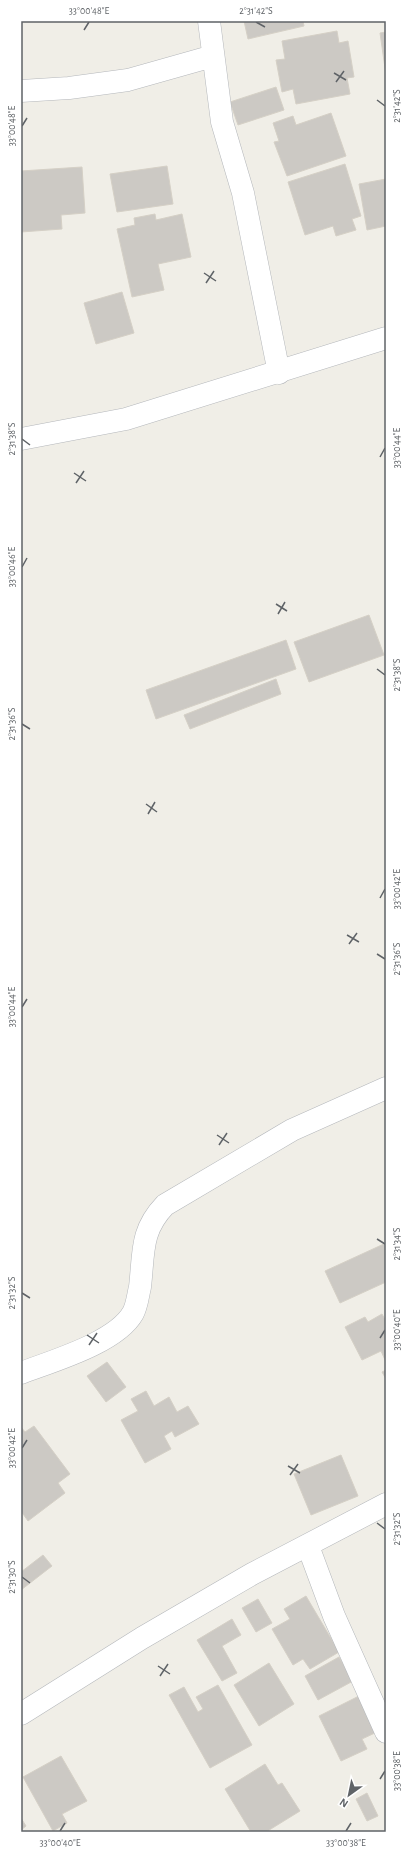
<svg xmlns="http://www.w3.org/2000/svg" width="407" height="1853" viewBox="0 0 407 1853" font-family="'Alegreya Sans',sans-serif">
  <rect width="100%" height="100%" fill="#f0eee7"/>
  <path fill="#ccc9c4" stroke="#d5d0c6" d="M244 21H303L304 26 248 39Z
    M337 31 339 43 348 41 354 77 347 78 350 94 296 104 293 89 282 92 276 60 285 59 282 41Z
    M386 32V75L380 33Z
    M276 87 284 110 238 125 230 102Z
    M331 113 346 156 287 176 274 142 279 141 273 123 293 116 296 125Z
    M345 164 361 216 352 219 356 230 336 236 333 226 305 235 288 182Z
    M167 166 173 204 117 212 110 174Z
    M82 167 85 213 61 215 62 229 21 232V171Z
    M386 179V226L367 230 359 184Z
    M155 214 156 220 182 214 191 257 158 264 164 290 132 297 117 229 135 225 134 218Z
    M122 292 134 333 96 344 84 303Z
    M369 615 384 655 309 682 294 642Z
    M286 640 296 669 156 719 146 690Z
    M276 679 281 694 190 729 184 715Z
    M386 1243V1282L340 1303 325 1271Z
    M382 1314 386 1321V1362L381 1351 362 1360 345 1327 365 1317 368 1322Z
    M107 1362 126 1387 106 1402 87 1376Z
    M386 1370V1379L382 1372Z
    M146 1391 154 1406 169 1397 177 1412 188 1406 199 1424 175 1437 172 1431 164 1436 171 1449 145 1463 121 1420 138 1411 131 1399Z
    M34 1426 70 1474 58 1483 65 1493 28 1521 21 1511V1427L25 1432Z
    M341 1455 358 1496 311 1515 294 1474Z
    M43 1555 52 1566 21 1590V1572Z
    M306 1596 339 1652 310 1669 303 1659 293 1665 272 1629 290 1619 284 1609Z
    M258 1599 272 1623 256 1632 242 1608Z
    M232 1619 241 1635 222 1646 237 1673 222 1681 197 1640Z
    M339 1657 353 1681 318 1700 305 1676Z
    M269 1663 294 1704 259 1726 234 1685Z
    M218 1685 252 1745 210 1768 169 1695 184 1687 198 1712 203 1709 196 1697Z
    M359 1696 377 1732 362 1739 367 1749 341 1761 319 1716Z
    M61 1756 87 1801 62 1814 67 1823 53 1831 23 1777Z
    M265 1764 278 1785 282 1783 300 1811 266 1832H251L225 1789Z
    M367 1793 378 1816 367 1821 356 1799Z
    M21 1818 26 1826 21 1830Z"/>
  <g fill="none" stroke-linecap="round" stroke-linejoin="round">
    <g stroke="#b4b7bb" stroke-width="23">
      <path id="minor" d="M209 21 222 122 243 193 279 373
        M21 91 69 88 128 80 213 56
        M21 1373C52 1361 116 1343 133 1313 137 1306 138 1295 140 1287 144 1253 140 1231 165 1205L292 1130 386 1088
        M308 1546 334 1616 386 1732
        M21 1714 142 1638 252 1574 386 1504"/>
    </g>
    <g stroke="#b4b7bb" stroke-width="23">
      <path id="secondary" d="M21 439 126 419 386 338"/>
    </g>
    <use href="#minor" stroke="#fff" stroke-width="22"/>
    <use href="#secondary" stroke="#fff" stroke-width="22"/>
  </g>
  <path fill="none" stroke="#5f6367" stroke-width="1.5" d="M256 22 265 27M84 30 89 22M334 73 346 80M336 82 344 71M377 100 385 106M22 126 27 118M204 273 216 281M206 283 214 271M22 439 30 445M380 457 385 448M74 473 86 481M76 483 84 471M22 567 27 558M276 604 287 611M278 614 285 602M377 669 385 675M22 724 30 729M146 804 157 812M148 814 155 802M380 898 385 889M347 935 359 942M349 944 357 933M377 954 385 959M22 1007 27 999M217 1135 229 1143M219 1145 227 1133M377 1239 385 1244M22 1293 30 1298M87 1335 99 1343M380 1338 385 1330M89 1345 97 1333M22 1448 27 1440M288 1466 300 1473M290 1475 298 1464M377 1523 385 1529M22 1577 30 1583M158 1666 170 1674M160 1676 168 1664M380 1779 385 1771M60 1831 65 1823M346 1831 351 1823"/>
  <rect width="407" height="1853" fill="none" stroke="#ffffff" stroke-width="44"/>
  <g transform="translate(349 1795) rotate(213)" stroke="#ffffff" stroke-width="3" paint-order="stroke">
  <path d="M0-3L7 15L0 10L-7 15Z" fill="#5f6367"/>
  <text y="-6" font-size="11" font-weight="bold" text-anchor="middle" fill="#5f6367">N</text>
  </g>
  <rect x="22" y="22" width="363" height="1809" fill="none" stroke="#5f6367" stroke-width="1.5"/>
  <g font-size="10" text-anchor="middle" fill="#5f6367">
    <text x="89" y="14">33°00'48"E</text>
    <text x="256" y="14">2°31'42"S</text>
    <text transform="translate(396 106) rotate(-90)" y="4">2°31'42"S</text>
    <text transform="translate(11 126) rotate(-90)" y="4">33°00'48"E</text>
    <text transform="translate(11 439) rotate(-90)" y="4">2°31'38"S</text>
    <text transform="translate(396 448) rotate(-90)" y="4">33°00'44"E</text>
    <text transform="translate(11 567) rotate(-90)" y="4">33°00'46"E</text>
    <text transform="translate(396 675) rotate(-90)" y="4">2°31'38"S</text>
    <text transform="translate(11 724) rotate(-90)" y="4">2°31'36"S</text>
    <text transform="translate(396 889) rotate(-90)" y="4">33°00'42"E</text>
    <text transform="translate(396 959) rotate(-90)" y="4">2°31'36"S</text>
    <text transform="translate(11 1007) rotate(-90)" y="4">33°00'44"E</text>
    <text transform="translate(396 1244) rotate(-90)" y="4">2°31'34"S</text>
    <text transform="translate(11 1293) rotate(-90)" y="4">2°31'32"S</text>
    <text transform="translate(396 1330) rotate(-90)" y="4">33°00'40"E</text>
    <text transform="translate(11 1448) rotate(-90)" y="4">33°00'42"E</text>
    <text transform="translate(396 1529) rotate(-90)" y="4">2°31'32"S</text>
    <text transform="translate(11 1577) rotate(-90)" y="4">2°31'30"S</text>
    <text transform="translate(396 1771) rotate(-90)" y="4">33°00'38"E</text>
    <text x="60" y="1846">33°00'40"E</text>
    <text x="346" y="1846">33°00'38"E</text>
  </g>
</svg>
